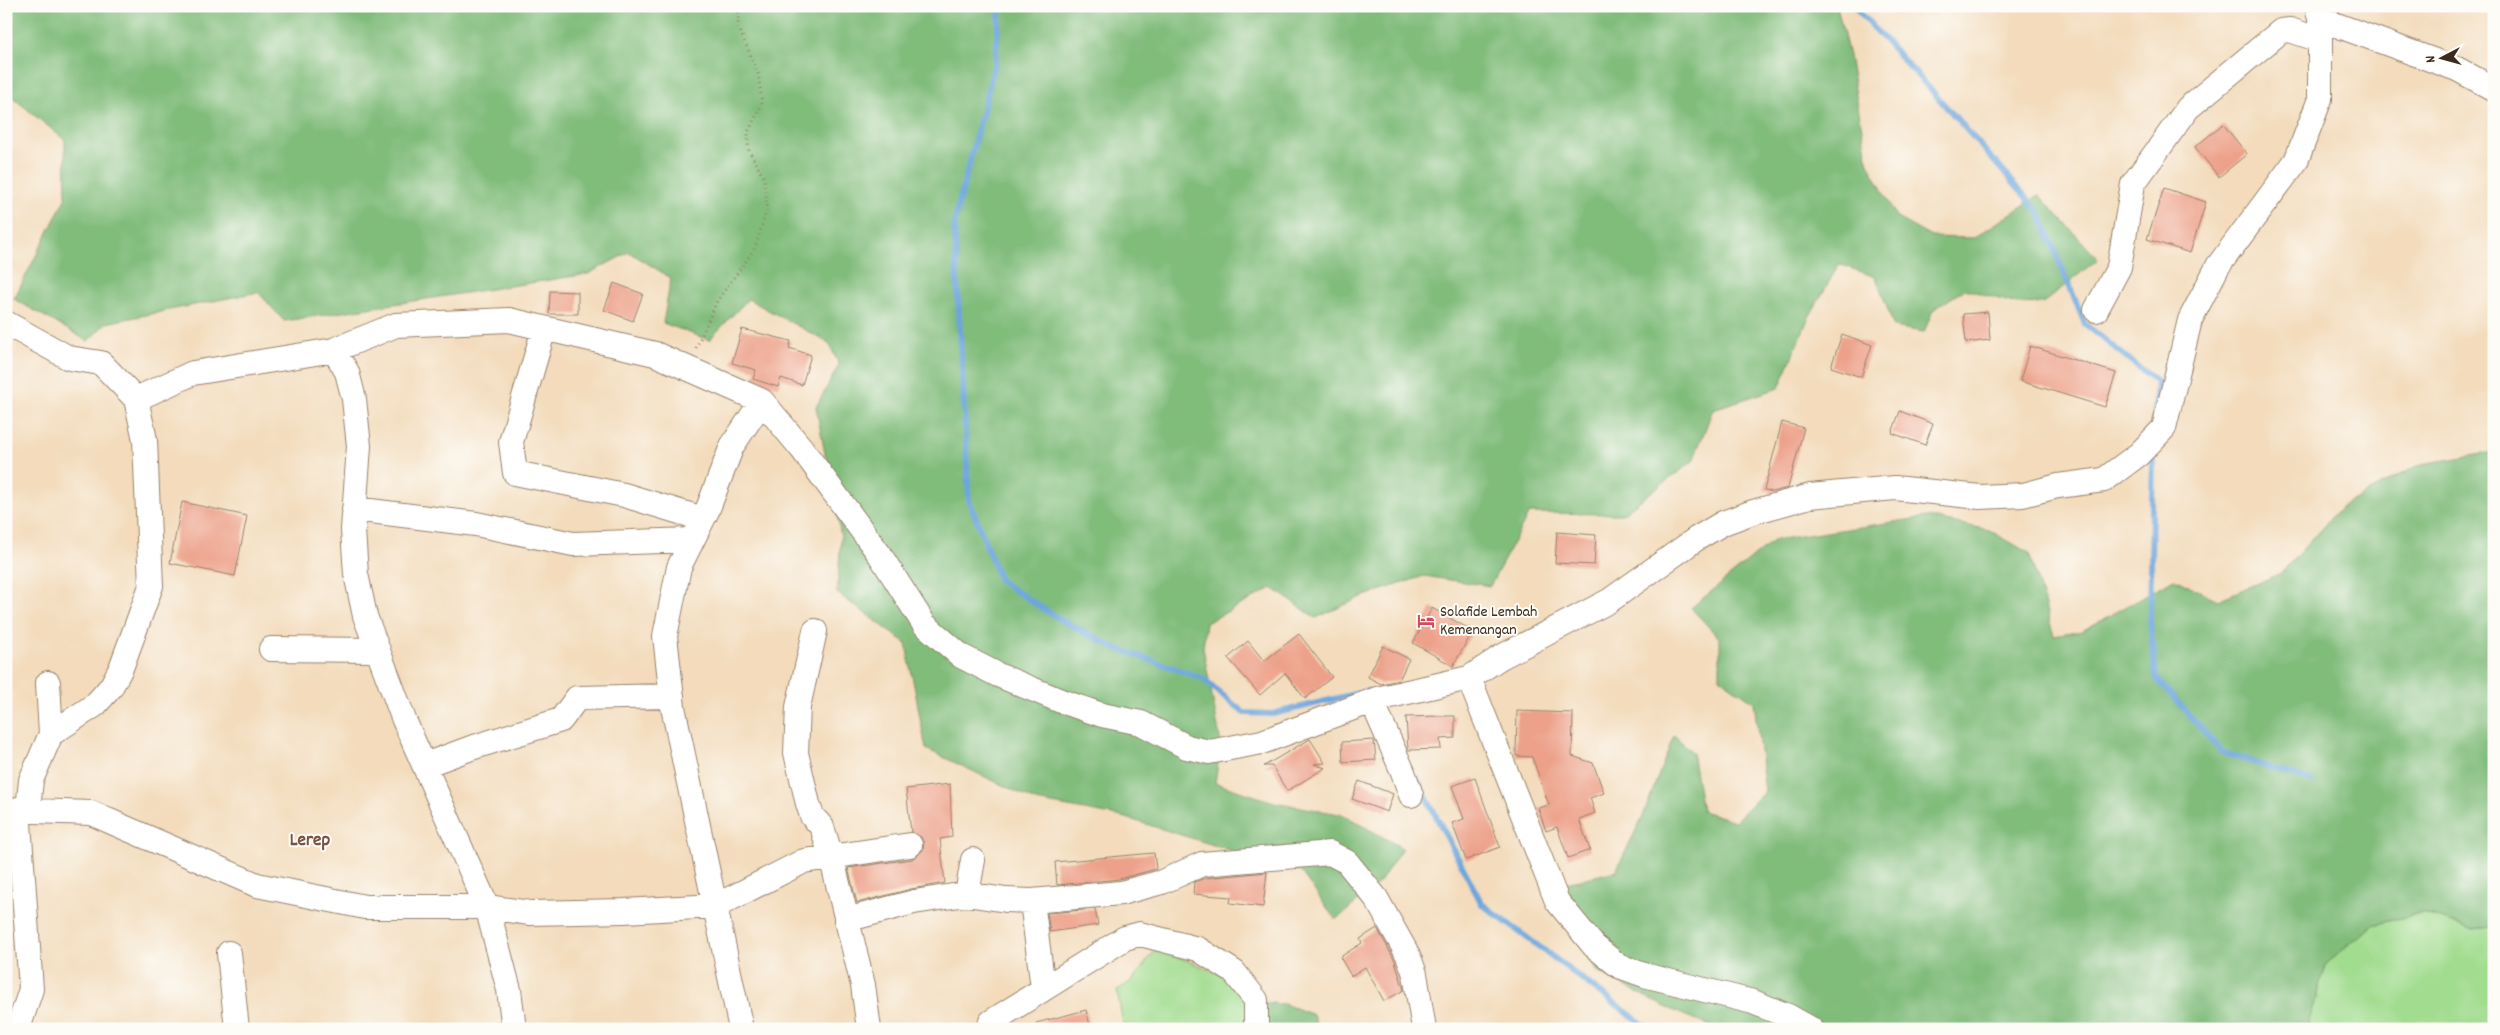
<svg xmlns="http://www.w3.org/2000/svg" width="2500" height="1035" viewBox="0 0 2500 1035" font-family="Dekko,sans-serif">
  <rect width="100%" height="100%" fill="#fdfcf7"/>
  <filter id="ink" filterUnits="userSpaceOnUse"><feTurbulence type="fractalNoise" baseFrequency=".02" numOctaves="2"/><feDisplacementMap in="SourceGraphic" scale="10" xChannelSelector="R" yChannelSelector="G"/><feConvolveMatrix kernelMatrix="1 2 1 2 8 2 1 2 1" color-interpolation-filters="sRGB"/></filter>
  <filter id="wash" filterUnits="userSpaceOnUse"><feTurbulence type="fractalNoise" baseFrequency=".0096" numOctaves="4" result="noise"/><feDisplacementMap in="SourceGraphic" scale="20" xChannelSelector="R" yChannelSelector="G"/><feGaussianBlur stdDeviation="1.12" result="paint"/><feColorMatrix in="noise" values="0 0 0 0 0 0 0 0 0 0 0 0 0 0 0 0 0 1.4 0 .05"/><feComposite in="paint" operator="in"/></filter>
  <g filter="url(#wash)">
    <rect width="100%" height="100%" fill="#f3dbbb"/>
    <path fill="#a1dc8f" stroke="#6e8356" d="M2422 913 2472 929 2494 927V1029H2307L2325 965 2373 925Z
      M1157 948 1218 973 1252 1002 1251 1029H1124L1117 990 1132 981Z"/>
    <path fill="#80bc7a" stroke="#5e734c" d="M6 6H1837L1849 56 1868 163 1897 218 1931 237 1974 238 2039 195 2098 259 2043 303 2017 304 1965 289 1933 310 1924 332 1894 327 1876 277 1839 264 1808 319 1779 388 1713 409 1693 461 1622 514 1529 513 1490 586 1424 576 1364 596 1316 618 1272 588 1206 623 1203 648 1221 744 1215 783 1274 802 1344 815 1402 848 1380 882 1336 920 1301 872 1123 817 1036 801 926 749 906 643 837 593 841 536 816 407 839 365 829 343 748 299 709 340 663 323 671 278 629 252 588 274 284 321 258 292 106 323 88 341 14 299 66 197 65 140 6 92Z
      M2494 452V927L2472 929 2422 913 2373 925 2325 965 2307 1029H1717L1663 1006 1597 971 1568 894 1566 883 1616 871 1643 816 1674 735 1692 752 1702 811 1735 821 1765 791 1754 702 1720 678V639L1691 608 1774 540 1927 517 1989 530 2029 553 2054 636 2082 631 2174 579 2218 600 2281 573 2341 507 2421 464Z
      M1252 1002 1284 1004 1313 1015 1318 1029H1251Z"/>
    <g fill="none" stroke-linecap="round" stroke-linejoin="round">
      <path stroke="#6da6dc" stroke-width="6" d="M1000 6 995 63 954 222 969 500 1000 581 1061 620 1113 647 1202 678 1244 713 1273 714 1367 691
        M1854 6 1951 112 2039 212 2085 324 2157 382 2154 427
        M2153 450 2150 623 2156 678 2222 752 2311 781
        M1416 778 1482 904 1649 1029"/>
    </g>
    <g id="blocks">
      <path fill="#eda18a" d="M2223 124 2247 154 2219 177 2195 147Z
        M2164 188 2206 202 2190 253 2147 239Z
        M614 283 643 294 633 321 604 310Z
        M550 291 578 292V314H549Z
        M1988 312 1990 340 1966 343 1963 314Z
        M742 329 791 341 789 348 811 355 802 385 781 378 778 387 753 379 756 370 732 363Z
        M1842 334 1872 345 1861 377 1831 367Z
        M2030 346 2116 373 2105 407 2020 381Z
        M1900 411 1933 424 1925 445 1892 433Z
        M1782 422 1804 428 1788 488 1772 492 1764 490Z
        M182 502 247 516 235 576 170 563Z
        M1557 532 1596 535 1594 565 1555 563Z
        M1432 608 1473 631 1453 666 1413 643Z
        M1299 634 1332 677 1305 699 1285 673 1260 695 1228 658 1248 641 1264 661Z
        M1383 646 1409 659 1399 680 1381 684 1368 677Z
        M1517 711 1573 713 1572 756 1593 763 1604 793 1590 798 1595 813 1579 819 1590 850 1568 858 1557 827 1546 831 1538 808 1549 805 1532 757 1516 756Z
        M1440 716H1455V738L1440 739 1441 749 1408 750 1406 717Z
        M1310 739 1325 763 1314 764 1325 768 1287 791 1272 766H1264Z
        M1374 740 1376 760 1343 762 1342 742Z
        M1475 778 1500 847 1466 860 1452 823 1464 819 1452 786Z
        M1359 781 1393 794 1387 812 1352 799Z
        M950 784 952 837 940 839 945 883 911 889 857 903 848 868 912 859 923 850 924 843 921 837 911 832 906 789Z
        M1154 853 1156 869 1119 879 1057 885 1055 862Z
        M1267 872 1263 907 1230 903 1231 897 1193 894 1194 882 1206 878Z
        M1095 909 1098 925 1050 932 1047 913Z
        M1377 928 1395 961 1404 990 1384 1001 1365 967 1351 976 1340 957 1362 943 1360 939Z
        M1086 1010 1091 1029H1037L1036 1023Z"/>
    </g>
  </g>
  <g filter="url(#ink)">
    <use href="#blocks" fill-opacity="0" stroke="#97826c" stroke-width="1"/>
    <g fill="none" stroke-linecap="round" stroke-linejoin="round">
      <g stroke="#97826c" stroke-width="26">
        <path id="minor" d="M2320 19 2457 69 2494 89
          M2096 310 2119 267 2133 184 2188 108 2281 31 2290 30 2320 40
          M6 323 69 358 101 363 136 399 193 373 334 350 396 325 509 320 655 354 762 401 802 449 880 555 924 624 961 656 998 675 1061 701 1102 715 1141 723 1187 747 1209 752 1262 742 1377 699 1469 678 1501 657 1609 601 1696 539 1723 523 1753 512 1810 496 1895 488 1980 497 2023 495 2058 486 2104 480 2139 454 2164 428 2190 320 2218 266 2296 161 2320 99V19L2317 6
          M544 329 511 442 515 473 624 495 703 519
          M334 350 347 372 354 399 359 446 353 530 356 574 365 616 404 720 487 907 509 990 514 1029
          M354 509 476 524 573 544 692 540
          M815 631 798 707 796 753 808 804 812 816 822 827 831 856 863 985 869 1029
          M271 649 378 650
          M1469 678 1557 901 1594 946 1619 966 1644 975 1753 1002 1788 1016 1811 1029
          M48 683 51 734
          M1372 701 1403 772 1411 795
          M425 765 471 748 561 720 577 698 672 696
          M6 810 91 813 257 885 365 907H487L530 913 624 911 716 906 804 861 910 845
          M28 810 31 780 51 734 95 705 111 687 121 668 151 586 145 440 136 399
          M967 894 973 860
          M1032 901 1043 988
          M846 920 914 902 966 894 1006 900 1032 901 1121 893 1162 882 1202 864 1330 853 1347 862 1376 898 1408 955 1415 974 1424 1029
          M229 953 237 1029
          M18 1029 31 989 18 809
          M741 1029 673 707 665 636 679 567 707 511 732 446 762 401
          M992 1029 991 1022 1125 938 1140 934 1198 949 1234 972 1256 1000V1029"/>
      </g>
      <path stroke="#97826c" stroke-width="3" stroke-dasharray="1 4" stroke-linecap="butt" d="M696 348 717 301 755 248 767 209 764 178 749 151 748 141V132L762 104 758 72 738 27 739 6"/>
      <use href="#minor" stroke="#fff" stroke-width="24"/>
    </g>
  </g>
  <defs>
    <g id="hotel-bare" transform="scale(1.35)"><path d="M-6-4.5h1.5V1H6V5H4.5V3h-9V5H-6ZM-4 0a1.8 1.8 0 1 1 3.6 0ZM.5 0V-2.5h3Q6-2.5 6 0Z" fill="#d1495b" stroke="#fdfcf7" stroke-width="2.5" paint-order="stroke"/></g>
  </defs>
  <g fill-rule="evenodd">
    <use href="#hotel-bare" x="1426" y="621"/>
  </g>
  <g text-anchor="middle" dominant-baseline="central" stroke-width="4" stroke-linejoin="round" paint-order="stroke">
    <g font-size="16" fill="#3b2a1e" stroke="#fdfcf7" text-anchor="start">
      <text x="1440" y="612">Solafide Lembah<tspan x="1440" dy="18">Kemenangan</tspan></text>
    </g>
    <g font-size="19" font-weight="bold" fill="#795444" stroke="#fdfcf7">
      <text x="310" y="841">Lerep</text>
    </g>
  </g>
  <rect width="2500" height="1035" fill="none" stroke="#fdfcf7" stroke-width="25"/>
  <g transform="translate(2442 58) rotate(264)" stroke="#fdfcf7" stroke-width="4" paint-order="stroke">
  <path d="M0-4L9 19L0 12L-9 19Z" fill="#3b2a1e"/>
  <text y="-8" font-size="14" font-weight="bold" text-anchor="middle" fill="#3b2a1e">N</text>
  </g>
</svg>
